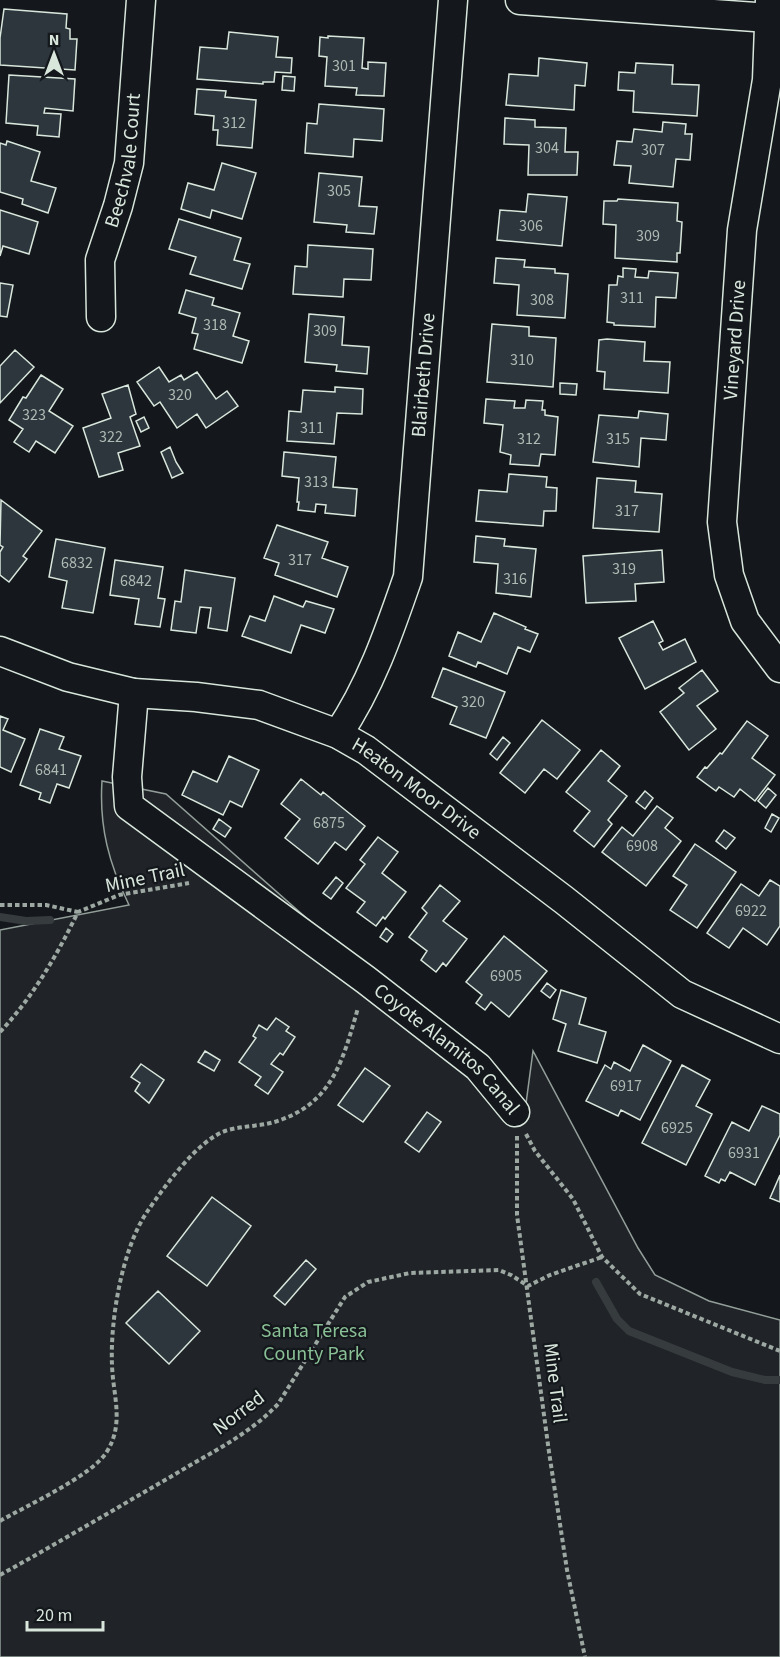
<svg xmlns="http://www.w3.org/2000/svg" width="780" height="1657" viewBox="0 0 780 1657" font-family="'Source Sans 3',sans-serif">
  <rect width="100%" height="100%" fill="#14181c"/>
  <path fill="#202428" stroke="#939e99" stroke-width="1.5" d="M102 781 166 794 525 1111 533 1051 638 1248 655 1275 709 1301 780 1320V1657H0V930L129 905C109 864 99 827 102 781Z"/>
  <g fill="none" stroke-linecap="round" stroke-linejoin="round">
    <path stroke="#363b3e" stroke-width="8" d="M0 917 26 921 50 920
      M596 1282 617 1319 629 1331 732 1372 765 1380H780"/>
  </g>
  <path fill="#2c363c" stroke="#d8e6dc" stroke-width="1.5" d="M4 9 67 14 66 28 70 29V39H77L75 70 0 65V38Z
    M229 32 278 37 276 57 292 58 291 73 275 72 274 82H263V84L197 79 200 47 227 49Z
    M328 36 364 38 362 68 368 69V62L386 63 384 96 356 95 357 88 325 86 327 57 319 56 320 37 328 38Z
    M539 58 587 63 585 86 575 85 574 110 506 105 509 74 538 76Z
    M636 63 673 65 672 84 699 85 697 116 633 112 634 91 618 90 619 72 635 73Z
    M9 75 75 79 73 111 45 108 44 113 61 114 59 137 37 135 38 126 6 123Z
    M283 76 295 77 294 91 282 90Z
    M197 89 226 91 225 97 256 100 252 148 217 145 218 130H213L214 116 195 114Z
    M319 104 384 109 382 141 354 139 353 157 305 153 307 123 317 124Z
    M505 118 535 120V127L566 128 565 152H578L577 175H528L529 145 504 144Z
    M663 122 686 124 685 134H692L690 160 676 159 673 187 629 183 631 166 614 165 617 141 632 142 634 129 662 132Z
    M7 141 40 152 31 181 56 188 48 213 22 204 23 199 0 192V143L6 145Z
    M222 163 256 173 242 219 212 210 210 218 181 209 188 183 214 190Z
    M319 173 362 177 359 206 377 207 374 234 346 232 347 225 314 222Z
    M528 194 567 197 562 246 497 240 500 210 526 212Z
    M618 199 678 203 677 221 682 222 680 253H677V262L615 258 616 225 603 224 604 201H617Z
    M0 210 38 222 29 254 3 246 0 256Z
    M179 219 241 238 234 260 250 264 242 289 190 274 196 257 169 249Z
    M308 245 373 249 371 280 344 279 343 297 293 294 295 266 307 267Z
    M496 258 525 260 524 267 555 269V273L568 274 565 318 517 315 519 285 494 283Z
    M623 268 636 269 635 277 648 278 649 271 678 273 676 298 656 297 655 327 614 325V323L607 322 609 285H617L618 276 623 277Z
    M0 283 13 285 7 317 0 316Z
    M186 290 214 298 212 305 240 313 233 336 249 341 242 363 194 349 198 334 192 333 196 318 179 313Z
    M309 314 344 317 342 345 369 347 367 374 336 371 337 365 305 362Z
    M492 324 529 327V336L556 338 553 387 487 382Z
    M607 339 645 342 644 361 670 362 668 393 604 389 605 372 597 371 599 340Z
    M15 350 34 367 0 403V366Z
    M159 367 169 382 181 375 184 380 197 372 216 399 227 391 238 406 206 428 197 414 177 428 160 402 154 406 137 382Z
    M41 375 63 389 49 411 73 426 55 453 36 441 29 452 14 442 23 429 9 420 23 397 26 398Z
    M560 383 577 384 576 395 560 394Z
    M128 385 136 414 130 417 140 446 118 453 123 470 99 477 83 428 111 418 102 394Z
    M335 387 363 389 362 414 337 413 334 444 287 441 289 411 301 412 303 390 335 392Z
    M486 399 515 401 514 408H525L526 400 543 401 542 410H545V415L558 417 555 455 541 454 539 466 510 464 511 455 500 452 503 425 484 423Z
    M639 411 668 414 666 440 641 438 639 467 593 462 599 415 638 418Z
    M144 417 149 428 141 432 136 421Z
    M170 447 176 462 183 473 172 478 161 452Z
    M284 452 336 457 333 487 357 489 355 516 325 513 326 505 316 504 315 512 298 510 299 502H297L299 478 282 476Z
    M509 474 547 477 546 487 557 488 556 511H544L543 526 476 521 479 490 507 492Z
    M597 478 636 481 635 492 662 494 659 532 593 528Z
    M1 500 42 531 23 556 27 559 9 582 0 575V552L3 547 0 545Z
    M277 525 328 542 322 558 348 567 337 597 275 575 279 563 264 558Z
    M476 536 505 539 504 546 536 549 531 597 496 593 498 564 474 562Z
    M56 539 105 548 93 613 62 608 67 581 49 577Z
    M662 550 664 582 635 584 636 601 586 603 583 556Z
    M115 560 163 567 158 598 165 599 160 627 135 624 139 599 110 595Z
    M185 570 235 578 227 631 208 628 211 608 200 607 196 633 171 630 175 601 181 602Z
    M274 596 303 607 306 601 334 609 325 633 301 625 291 653 242 636 250 616 265 621Z
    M494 613 526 627 525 629 538 634 530 652 518 647 507 674 478 662 476 667 449 656 458 632 481 642Z
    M653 621 663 641 659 643 663 650 685 639 696 662 645 689 619 638Z
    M443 668 505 692 486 738 450 724 457 707 432 697Z
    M702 670 718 691 697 706 716 729 689 750 660 712 684 693 679 688Z
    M0 716 8 719 3 730 25 739 11 772 0 767Z
    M542 720 580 750 557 779 544 769 525 793 500 773Z
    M747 721 768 736 752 758 775 775 755 801 740 789 734 797 719 787 716 791 697 777 705 767 707 768 720 753 722 754Z
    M40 729 64 737 59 749 81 756 69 788 57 784 50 803 39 799 41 793 20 785Z
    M503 737 510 743 497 760 490 754Z
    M601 750 620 766 608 781 627 796 608 820 612 824 594 847 574 831 590 811 566 792Z
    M229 756 259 770 242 807 230 801 223 815 182 795 193 771 217 782Z
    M301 779 321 795 323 792 365 826 346 850 335 842 318 864 285 838 300 819 281 804Z
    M768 788 776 795 766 808 758 801Z
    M645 791 653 798 645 809 636 802Z
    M657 806 673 818 665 828 681 841 646 886 602 852 622 827 633 836Z
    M772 814 779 818 771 832 765 828Z
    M219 819 231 828 225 837 213 829Z
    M724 830 735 838 726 849 716 841Z
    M378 837 398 852 382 873 406 892 385 919 383 917 376 926 357 912 365 902 346 888 365 864 360 860Z
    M695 844 736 872 697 928 670 910 687 885 673 876Z
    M336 877 343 883 331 899 323 893Z
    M770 880 780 886V926L767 945 743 928 729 948 707 933 741 884 759 896Z
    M440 885 460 901 443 921 467 939 446 966 443 963 436 972 421 960 427 951 409 937 427 913 422 908Z
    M386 928 393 934 387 942 380 937Z
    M504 936 547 971 509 1017 491 1002 485 1010 476 1003 482 995 466 982Z
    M547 983 556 990 550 998 541 991Z
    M561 990 586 998 579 1024 606 1032 597 1063 558 1051 566 1024 553 1019Z
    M276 1018 289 1027 286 1031 295 1037 283 1055 280 1053 271 1064 283 1072 268 1094 255 1085 261 1077 239 1062 256 1038 253 1036 259 1025 267 1030Z
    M643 1045 671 1061 640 1120 621 1110 618 1116 586 1101 605 1065 611 1069 614 1062 630 1071Z
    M205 1051 220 1060 214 1071 198 1062Z
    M141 1064 164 1080 149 1103 135 1091 140 1083 131 1077Z
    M682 1065 710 1080 696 1106 712 1114 686 1165 642 1143Z
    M365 1068 390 1086 363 1122 338 1105Z
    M762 1106 780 1114V1135L755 1185 730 1172 725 1181 721 1179 719 1183 705 1176 732 1122 749 1131Z
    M427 1112 441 1122 419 1152 405 1142Z
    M780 1175V1202L770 1198Z
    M212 1197 251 1226 207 1286 167 1256Z
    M306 1260 316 1269 285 1305 274 1296Z
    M158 1291 200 1331 169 1364 126 1323Z"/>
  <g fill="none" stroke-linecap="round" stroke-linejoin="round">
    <g stroke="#d8e6dc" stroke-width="31">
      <g id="minor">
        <path d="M520 0 769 18"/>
        <path d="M770 0 767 80 742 230 722 522 729 575 745 621 780 668"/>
        <path id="s1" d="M101 317 100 260 118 206 129 163 141 0"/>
        <path id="s2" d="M0 651 68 677 134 693 196 697 259 705 338 734 366 750 564 900 682 994 780 1039"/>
        <path id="s3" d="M134 693 127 777 129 806 366 980 478 1067 515 1112"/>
        <path id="s4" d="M338 734C371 685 389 632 408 577L453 0"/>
      </g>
    </g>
    <path stroke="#9da8a2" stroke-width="4" stroke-dasharray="4.5 3" stroke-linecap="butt" d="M0 905H46L78 912
      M0 1032C33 997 57 955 78 912L119 895 189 883
      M526 1134 535 1151 573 1199 602 1257 640 1294 780 1351
      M517 1136V1215L549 1452 567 1570 585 1657
      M0 1521C26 1506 91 1476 106 1453 125 1424 113 1396 112 1365 110 1320 122 1249 147 1212 164 1187 197 1141 225 1131 243 1125 264 1127 283 1119 334 1100 344 1056 358 1008
      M0 1575C58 1543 115 1509 172 1476 208 1454 249 1435 278 1404L345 1297 368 1282 410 1273 499 1270 511 1275 528 1286 550 1275 602 1257"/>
    <use href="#minor" stroke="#14181c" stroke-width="28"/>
  </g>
  <g text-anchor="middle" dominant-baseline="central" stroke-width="4.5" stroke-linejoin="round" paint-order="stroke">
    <g font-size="16" fill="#adbab4">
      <text x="344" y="66">301</text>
      <text x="234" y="123">312</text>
      <text x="547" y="148">304</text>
      <text x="653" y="150">307</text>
      <text x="339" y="191">305</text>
      <text x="531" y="226">306</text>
      <text x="648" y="236">309</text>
      <text x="632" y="298">311</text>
      <text x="542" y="300">308</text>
      <text x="215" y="325">318</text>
      <text x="325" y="331">309</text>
      <text x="522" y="360">310</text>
      <text x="180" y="395">320</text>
      <text x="34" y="415">323</text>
      <text x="312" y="428">311</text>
      <text x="111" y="437">322</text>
      <text x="529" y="439">312</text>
      <text x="618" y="439">315</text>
      <text x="316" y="482">313</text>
      <text x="627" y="511">317</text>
      <text x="300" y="560">317</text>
      <text x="77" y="563">6832</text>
      <text x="624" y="569">319</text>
      <text x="515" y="579">316</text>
      <text x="136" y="581">6842</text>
      <text x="473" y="702">320</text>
      <text x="51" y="770">6841</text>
      <text x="329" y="823">6875</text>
      <text x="642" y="846">6908</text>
      <text x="751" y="911">6922</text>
      <text x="506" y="976">6905</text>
      <text x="626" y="1086">6917</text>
      <text x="677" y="1128">6925</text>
      <text x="744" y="1153">6931</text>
    </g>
    <g font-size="20" fill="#d8e6dc" stroke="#14181c">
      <text stroke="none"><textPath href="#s1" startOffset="160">Beechvale Court</textPath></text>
      <text transform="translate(735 340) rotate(-86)">Vineyard Drive</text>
      <text stroke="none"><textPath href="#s4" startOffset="375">Blairbeth Drive</textPath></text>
      <text stroke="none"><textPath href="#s2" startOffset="446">Heaton Moor Drive</textPath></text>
      <text transform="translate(145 878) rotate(-12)">Mine Trail</text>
      <text stroke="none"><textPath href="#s3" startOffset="514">Coyote Alamitos Canal</textPath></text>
      <text transform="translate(555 1383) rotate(83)">Mine Trail</text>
      <text transform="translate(239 1413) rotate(-37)">Norred</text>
    </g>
    <g font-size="20" fill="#8ac095" stroke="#14181c">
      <text x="314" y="1331">Santa Teresa<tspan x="314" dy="23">County Park</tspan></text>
    </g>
  </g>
  <g transform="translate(54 54)" stroke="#14181c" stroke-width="4.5" paint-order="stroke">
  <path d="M0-4.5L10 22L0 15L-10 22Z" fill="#d8e6dc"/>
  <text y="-9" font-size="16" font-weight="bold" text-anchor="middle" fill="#d8e6dc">N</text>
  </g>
  <path d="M27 1621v9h76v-9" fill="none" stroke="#d8e6dc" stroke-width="3"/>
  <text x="36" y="1621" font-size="18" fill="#d8e6dc" stroke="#14181c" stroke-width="4.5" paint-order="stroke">20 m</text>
</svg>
